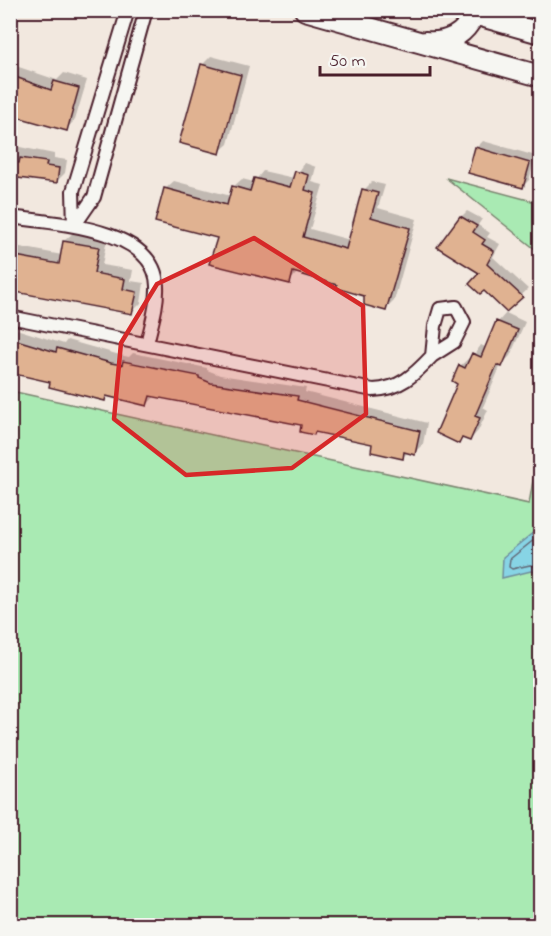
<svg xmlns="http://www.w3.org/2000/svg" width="551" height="936" viewBox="0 0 551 936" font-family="'Indie Flower',sans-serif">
  <rect width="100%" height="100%" fill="#f2e8df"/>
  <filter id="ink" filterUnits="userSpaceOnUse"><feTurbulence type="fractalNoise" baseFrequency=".0167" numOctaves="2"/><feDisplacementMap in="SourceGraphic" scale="12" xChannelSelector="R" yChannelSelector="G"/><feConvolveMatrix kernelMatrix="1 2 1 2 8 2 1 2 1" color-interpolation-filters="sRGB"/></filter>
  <g filter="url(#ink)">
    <path fill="#a9eab3" stroke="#7a846f" stroke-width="1.5" d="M446 178 536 202 540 193V253Z
      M11 391 529 504 540 440V925L11 926Z"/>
    <path fill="#87d4e5" stroke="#6f8c9b" stroke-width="1.5" d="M540 527V573L531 571 502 578 503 557Z"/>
    <path fill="#0003" d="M211 56 249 66 228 144 219 152 202 65Z
      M10 64 57 80 64 73 87 80 75 120 66 129 10 113Z
      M483 141 536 156 529 180 522 187 476 148Z
      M10 145 54 154V158L67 160 65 173 56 182 10 175Z
      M305 163 316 167 312 182 323 185 310 229 350 240 364 190 372 182 385 185 378 208 417 219 394 301 386 309 366 295 339 284 298 272 289 282 219 237 165 189 174 181 231 196 233 187 242 179 254 182 263 171 294 178Z
      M467 211 482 219 478 225 490 233 487 237 500 244 493 257 528 289 506 310 481 272 461 217Z
      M73 233 107 239 102 265 133 270 131 281 144 283 141 303 132 312 10 289V245L62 255 64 241Z
      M506 313 525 322 510 356 501 365 483 407 488 410 478 431 470 440 464 437 459 442 460 366 469 358 471 359 481 345 487 348 498 322Z
      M10 327 64 344 67 340 120 355 129 357 133 353 207 368V370L220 375 306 388 305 392 427 423 423 444 414 453 408 452 402 458 374 443 316 431 314 434 303 424 156 395 147 405 108 395 105 399 52 381 10 371Z"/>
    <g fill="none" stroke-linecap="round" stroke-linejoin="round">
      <path stroke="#626775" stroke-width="1.5" d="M540 535 510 559 509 567 512 569 530 565 540 567"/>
    </g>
    <path fill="#e0b291" stroke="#4a1f2b" stroke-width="1.5" d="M201 64 241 75 220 154 179 143Z
      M10 75 51 90 54 81 79 88 67 131 10 115Z
      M475 147 530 163 523 188 468 173Z
      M20 158 47 162 46 166 59 168 57 183 10 177V162L19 163Z
      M295 171 309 175 305 190 315 193 303 237 346 249 362 189 378 193 371 217 410 228 386 311 364 305V296L336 288 337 285 293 272 290 284 209 264 217 238 155 222 164 188 227 205 232 186 250 191 254 178 290 187Z
      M460 216 477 226 473 232 485 240 482 244 494 251 487 264 523 297 506 312 484 291 480 294 469 284 479 273 437 247Z
      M63 241 99 247 94 273 125 279 123 289 137 292 132 314 10 291V255L59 264Z
      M496 321 518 330 502 367 497 365 475 416 480 418 470 441 462 438 459 444 436 433 457 384 452 381 459 365 465 368 472 353 481 357Z
      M10 338 56 352 57 348 111 363 122 365 123 361 199 376V378L211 383 298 396 297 400 420 431 415 455 404 452 403 459 371 452 372 444 315 432 314 435 300 432 301 425 150 396 147 406 106 396 105 401 49 387 50 382 10 373Z"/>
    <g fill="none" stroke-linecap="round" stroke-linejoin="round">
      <g stroke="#4a1f2b" stroke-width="16">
        <path id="minor" d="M10 217C51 223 156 227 157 286 158 305 151 325 147 344
          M74 226 94 197 146 10
          M74 226 73 191 128 10
          M456 307 464 322 454 342 432 356 435 326 440 309Z
          M10 317 373 390C400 389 414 375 432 356"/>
      </g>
      <g stroke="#4a1f2b" stroke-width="24">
        <path id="trunk" d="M305 10 540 76
          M460 10 540 33
          M425 42C448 44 464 35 474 15"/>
      </g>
      <use href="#minor" stroke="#f6f6f2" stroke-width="12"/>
      <use href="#trunk" stroke="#f6f6f2" stroke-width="20"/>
    </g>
  </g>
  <path fill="#d62828" fill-opacity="0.2" stroke="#d62828" stroke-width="4.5" stroke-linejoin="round" d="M254 238 363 306 366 414 292 468 186 475 114 419 121 343 157 284Z"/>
  <rect width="551" height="936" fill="none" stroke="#f6f6f2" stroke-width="36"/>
  <rect x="18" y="18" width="515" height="900" fill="none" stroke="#4a1f2b" stroke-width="2" filter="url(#ink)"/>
  <path d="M320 66v9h110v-9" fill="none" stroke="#4a1f2b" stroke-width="3"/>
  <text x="329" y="66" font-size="18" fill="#4a1f2b" stroke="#f6f6f2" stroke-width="4.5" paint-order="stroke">50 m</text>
</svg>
